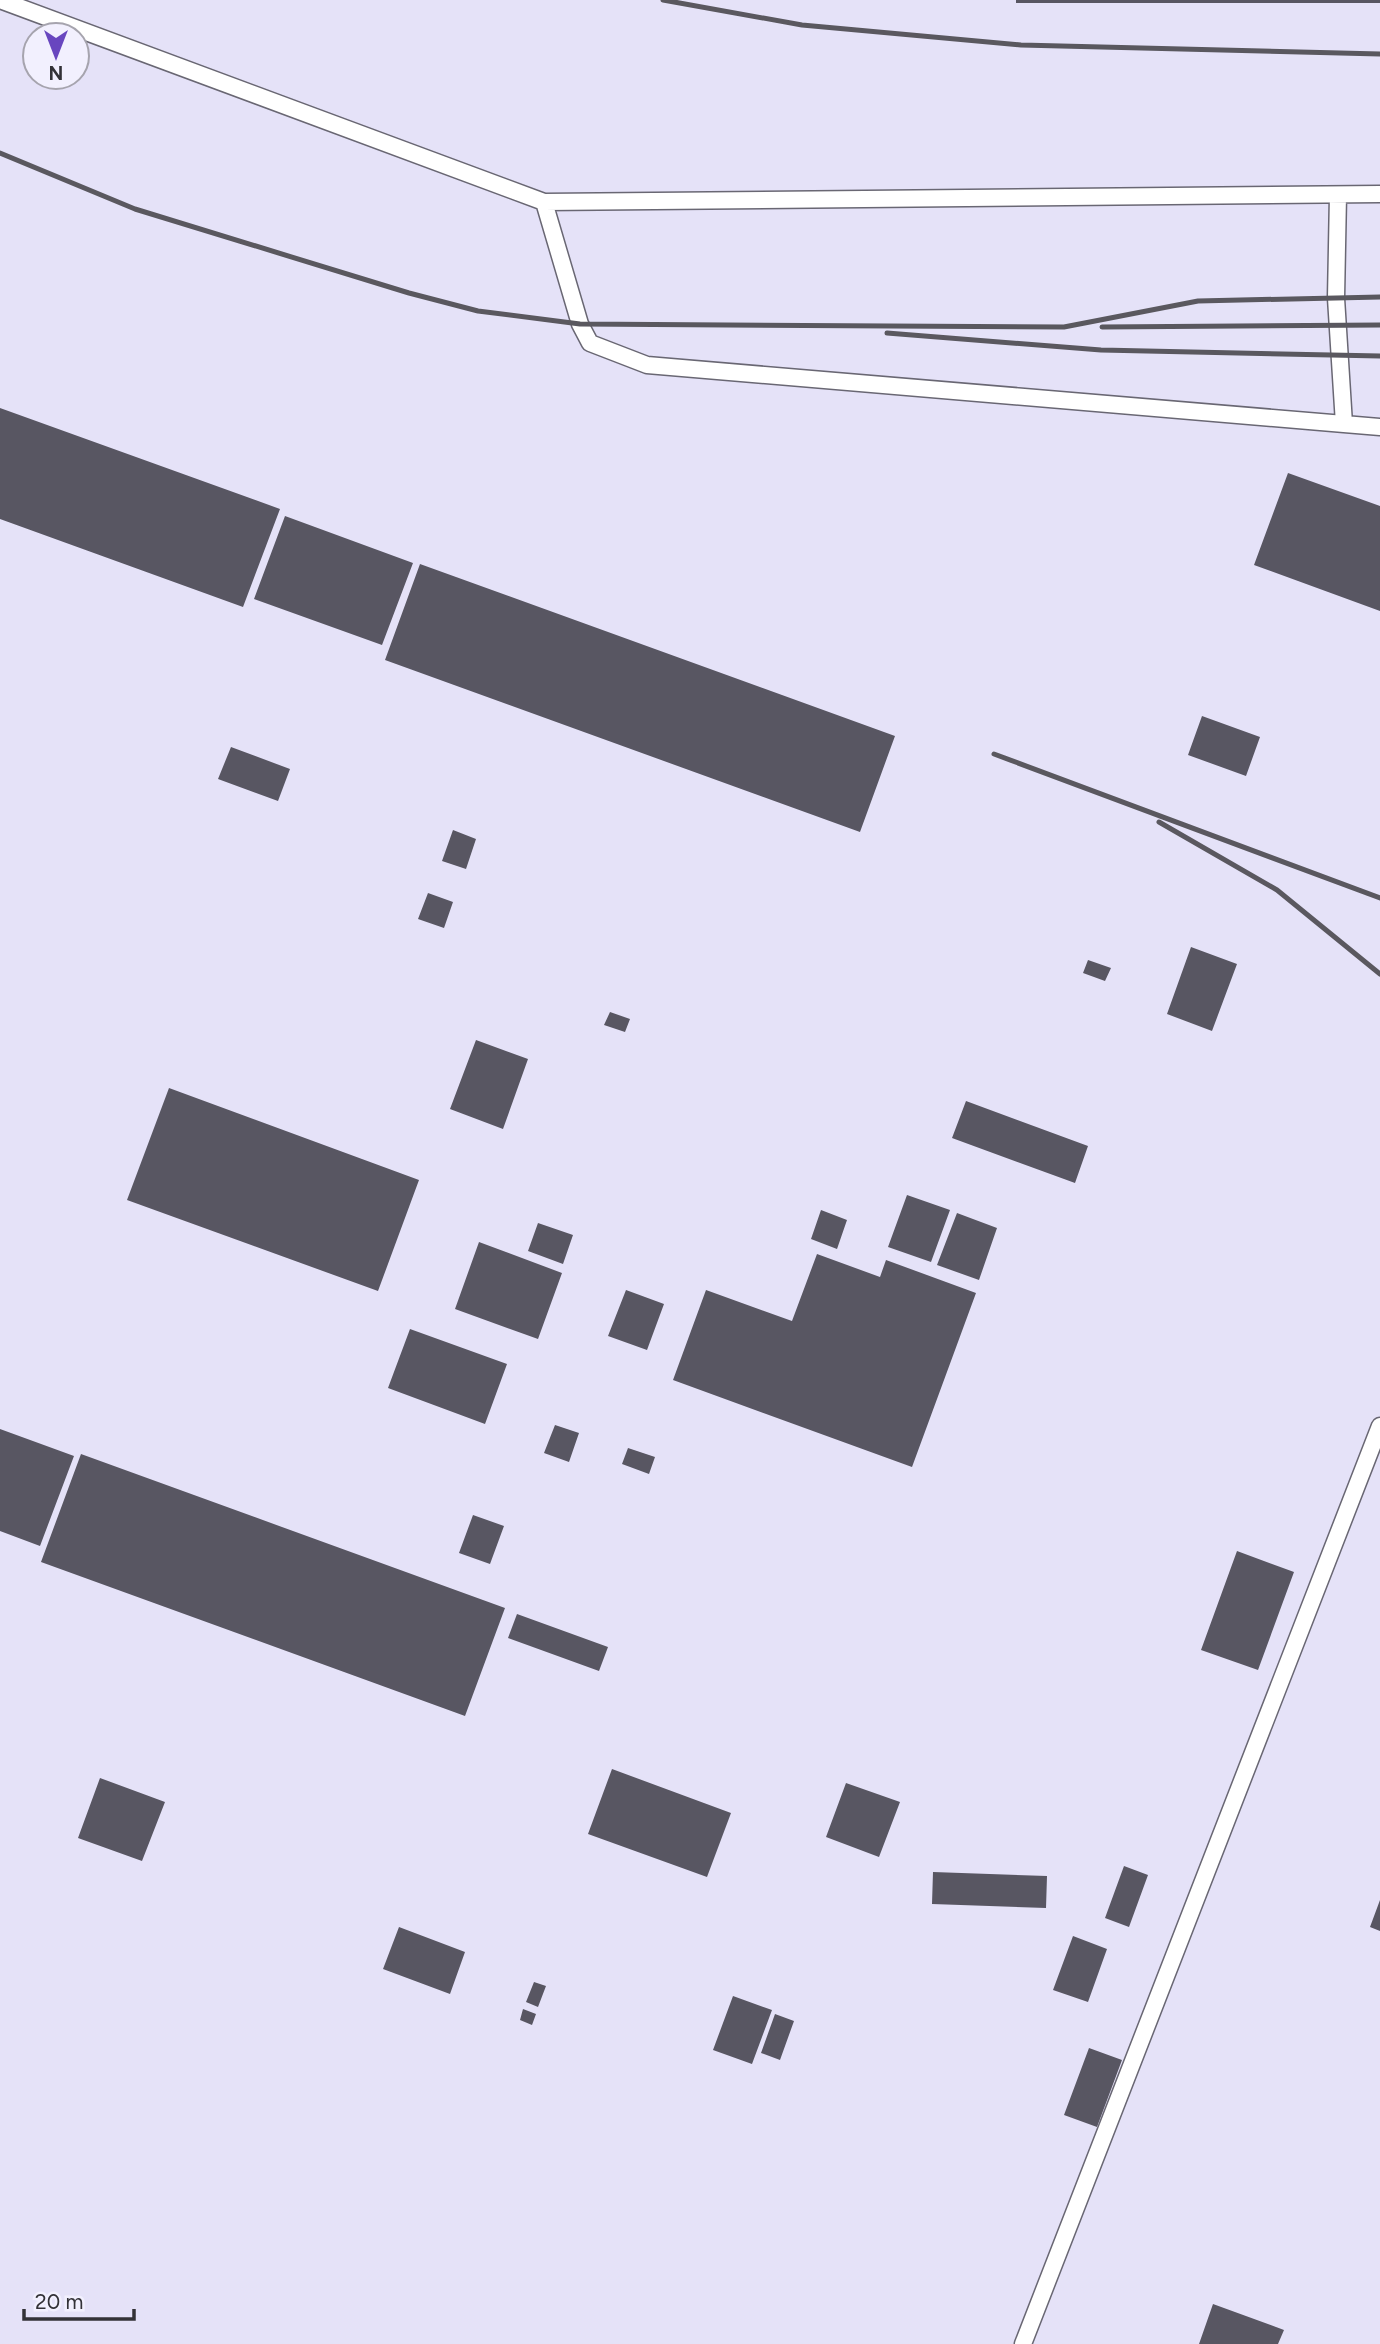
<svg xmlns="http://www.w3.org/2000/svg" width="1380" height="2344" viewBox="0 0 1380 2344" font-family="Figtree,sans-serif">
  <rect width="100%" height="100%" fill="#f2f0fe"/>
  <path fill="#e5e2f8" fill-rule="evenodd" d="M0 0H1380V2344H0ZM35 35H77V77H35Z"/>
  <path fill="#585662" d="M1016 0H1380V3H1016Z
    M0 408 280 509 243 607 0 519Z
    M1288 473 1380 506V611L1254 565Z
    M285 516 413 563 382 645 254 599Z
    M420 564 895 736 860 832 385 660Z
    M1202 716 1260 737 1246 776 1188 755Z
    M231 747 290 769 278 801 218 779Z
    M453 830 476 839 466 869 442 861Z
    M428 893 453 902 444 928 418 919Z
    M1191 947 1237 964 1212 1031 1167 1014Z
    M1088 960 1111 968 1105 981 1083 973Z
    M610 1012 630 1019 625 1032 604 1025Z
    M476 1040 528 1059 503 1129 450 1109Z
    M169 1088 419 1180 378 1291 127 1200Z
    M966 1101 1088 1146 1075 1183 952 1138Z
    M907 1195 950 1210 931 1262 888 1247Z
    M821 1210 847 1220 837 1249 811 1239Z
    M957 1213 997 1228 979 1280 937 1265Z
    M538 1223 573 1235 563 1264 528 1251Z
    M479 1242 562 1273 538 1339 455 1309Z
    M817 1254 880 1277 886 1260 976 1293 912 1467 673 1380 706 1290 792 1321Z
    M626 1290 664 1304 647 1350 608 1336Z
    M410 1329 507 1364 485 1424 388 1388Z
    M555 1425 579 1433 569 1462 544 1453Z
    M0 1429 74 1456 40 1546 0 1531Z
    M628 1448 655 1457 649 1474 622 1464Z
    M81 1454 505 1608 465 1716 41 1562Z
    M473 1515 504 1526 490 1564 459 1553Z
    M1237 1551 1294 1572 1258 1670 1201 1650Z
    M517 1614 608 1647 599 1671 508 1638Z
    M612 1769 731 1813 707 1877 588 1834Z
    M100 1778 165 1802 142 1861 78 1838Z
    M846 1783 900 1802 879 1857 826 1837Z
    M1124 1866 1148 1875 1129 1927 1105 1918Z
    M933 1872 1047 1876 1046 1908 932 1904Z
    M1380 1900V1931L1370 1927Z
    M399 1927 465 1952 450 1994 383 1969Z
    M1073 1936 1107 1949 1088 2002 1053 1990Z
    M534 1982 546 1986 538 2007 526 2002Z
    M733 1996 772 2010 752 2064 713 2050Z
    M523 2009 536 2014 532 2025 520 2020Z
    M775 2014 794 2021 780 2060 761 2053Z
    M1089 2048 1122 2060 1097 2127 1064 2115Z
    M1213 2304 1284 2330 1278 2344H1199Z"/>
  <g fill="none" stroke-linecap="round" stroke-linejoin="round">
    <g stroke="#696773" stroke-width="19">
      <path id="lane" d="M0 0 544 202 1380 194
        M1338 195 1336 298 1344 424 1380 427
        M544 202 580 324 590 343 647 365 1344 424
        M1023 2344 1380 1426"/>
    </g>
    <use href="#lane" stroke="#fff" stroke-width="16"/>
    <path stroke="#5a585f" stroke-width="5" d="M663 0 802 25 1021 45 1380 54
      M0 153 135 209 409 293 478 311 580 324 1064 327 1198 301 1380 297
      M1102 327 1380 325
      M887 333 1101 350 1380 356
      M994 754 1380 898
      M1159 822 1277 890 1380 974"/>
  </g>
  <g transform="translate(56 56) rotate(180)"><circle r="33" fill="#f2f0fe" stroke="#a6a4ae" stroke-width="2"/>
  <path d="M0-5L12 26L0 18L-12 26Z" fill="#6846bf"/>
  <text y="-10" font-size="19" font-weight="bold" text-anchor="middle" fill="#333237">N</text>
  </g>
  <path d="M24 2309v10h110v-10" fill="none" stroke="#333237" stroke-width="3.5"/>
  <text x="35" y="2309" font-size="21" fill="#333237" stroke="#f2f0fe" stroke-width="5" paint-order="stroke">20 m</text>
</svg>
